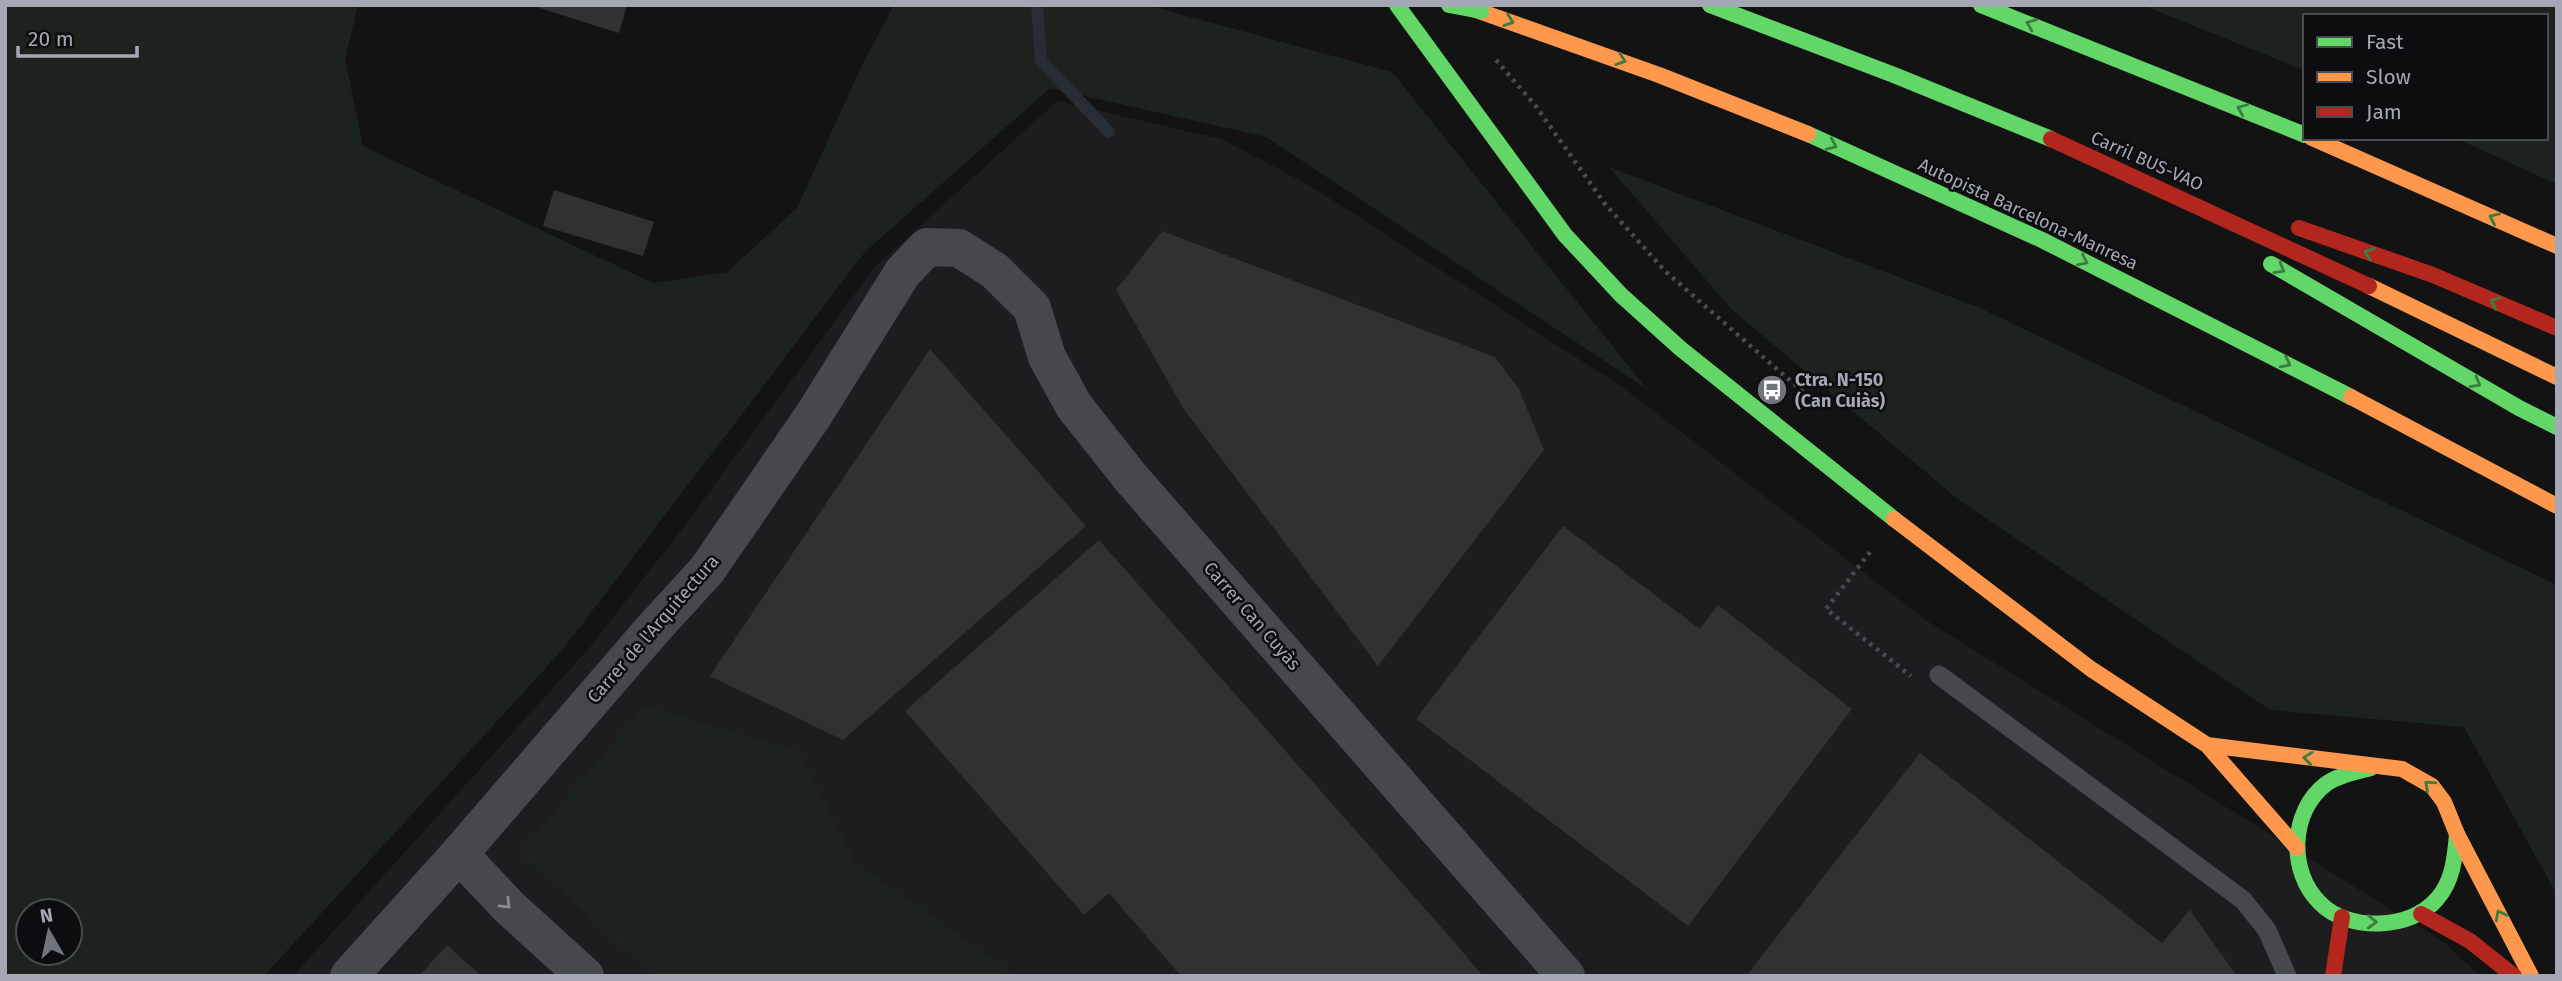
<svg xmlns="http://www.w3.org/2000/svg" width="2562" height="981" viewBox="0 0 2562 981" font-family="'Fira Sans',sans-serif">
  <rect width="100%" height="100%" fill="#131313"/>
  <path fill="#1d1d1f" d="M1057 101 1221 139 1309 185 1625 389 1927 621 2445 943 2480 976H293L590 647 682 529 874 268Z"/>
  <path fill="#1c221d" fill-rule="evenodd" d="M5 5H358L345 59 363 146 653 283 727 272 797 208 862 65 894 5H1147L1392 72 1647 389 1266 137 1050 88 865 252 564 648 264 976H5ZM28 911H70V953H28Z
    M2142 5H2557V184L2455 138H2546V16H2305V71Z
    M1609 167 1980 308 2557 585V895L2464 727 2270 710 1959 500 1732 310Z
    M645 706 799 751 856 863 1018 976H654L519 853Z"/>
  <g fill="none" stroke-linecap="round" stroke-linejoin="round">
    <path stroke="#272d34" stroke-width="12" d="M1037 5 1041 61 1109 132"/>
  </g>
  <path fill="#313132" d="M530 5H627L619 33Z
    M554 190 654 222 643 256 543 226Z
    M1162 231 1495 357 1519 389 1544 450 1378 666 1183 408 1116 290Z
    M930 349 1086 526 843 740 710 676Z
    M1563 526 1700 629 1718 605 1852 709 1688 926 1416 719Z
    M1099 540 1457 945 1483 976H1181L1109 893 1084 915 905 711Z
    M1920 753 2162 943 2190 910 2237 976H1746Z
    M447 945 481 976H419Z"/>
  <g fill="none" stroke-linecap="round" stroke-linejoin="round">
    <path stroke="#494a4e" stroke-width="4.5" stroke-dasharray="3.5 5" stroke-linecap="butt" d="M1496 60 1535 105 1605 204 1665 271 1818 405
      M1870 552 1826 609 1911 676"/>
    <path stroke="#47484c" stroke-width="19" d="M1939 675 2243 900 2267 930 2287 976"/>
    <path stroke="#47484c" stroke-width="38" d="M459 854 509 907 585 976
      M349 976 459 854 653 629 707 570 813 416 903 272 927 247 959 248 995 271 1032 308 1047 357 1074 406 1131 478 1566 976"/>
    <path stroke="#63d668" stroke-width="16" d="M1397 5 1565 235 1621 295 1681 349 1894 519
      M1710 5 1894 75 2051 139
      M1981 5 2305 135
      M1808 134 2042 240 2351 397
      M2271 264 2519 408 2557 427
      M2371 768C2356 772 2338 775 2326 784 2290 811 2288 872 2320 903 2348 932 2411 930 2437 899 2453 881 2455 857 2457 834"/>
    <path stroke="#ff974d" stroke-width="16" d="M1462 5 1659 75 1808 134
      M2312 138 2557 246
      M2369 286 2557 377
      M2351 397 2557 506
      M1894 519 2091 669 2207 745 2297 848
      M2207 745 2402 769 2432 786 2444 802 2457 834 2531 976"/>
    <path stroke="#b3261e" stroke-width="16" d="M2051 139 2369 286
      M2299 228 2433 275 2557 328
      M2421 914 2470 941 2514 976
      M2333 976 2342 917"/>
    <path stroke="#63d668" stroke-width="16" d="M1449 5 1481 11"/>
  </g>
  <defs><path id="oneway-chevron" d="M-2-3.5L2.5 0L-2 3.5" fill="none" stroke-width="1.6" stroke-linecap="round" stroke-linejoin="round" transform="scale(1.75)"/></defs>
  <g stroke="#3c7c40">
    <use href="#oneway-chevron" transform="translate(1509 21) rotate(19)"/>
    <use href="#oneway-chevron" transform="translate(2031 24) rotate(-158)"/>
    <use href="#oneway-chevron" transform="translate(1621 60) rotate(19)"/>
    <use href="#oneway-chevron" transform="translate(2242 109) rotate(-157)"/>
    <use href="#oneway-chevron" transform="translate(1832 145) rotate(24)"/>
    <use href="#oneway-chevron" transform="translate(2494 218) rotate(-156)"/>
    <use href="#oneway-chevron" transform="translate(2369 253) rotate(-161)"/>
    <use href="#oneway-chevron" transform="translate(2083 261) rotate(26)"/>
    <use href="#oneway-chevron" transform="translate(2280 269) rotate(30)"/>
    <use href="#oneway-chevron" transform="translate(2495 302) rotate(-157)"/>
    <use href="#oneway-chevron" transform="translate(2286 363) rotate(27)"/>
    <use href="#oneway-chevron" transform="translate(2476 383) rotate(30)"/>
    <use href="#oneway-chevron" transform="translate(2308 758) rotate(-173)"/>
    <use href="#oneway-chevron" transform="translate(2429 785) rotate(-138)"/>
    <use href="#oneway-chevron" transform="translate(2500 915) rotate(-118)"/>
    <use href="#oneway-chevron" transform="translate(2372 922) rotate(2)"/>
  </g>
  <use stroke="#888b95" href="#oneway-chevron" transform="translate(506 904) rotate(45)"/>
  <defs>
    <g id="bus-disc" transform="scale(1.575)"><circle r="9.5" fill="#71747c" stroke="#0d0d0f"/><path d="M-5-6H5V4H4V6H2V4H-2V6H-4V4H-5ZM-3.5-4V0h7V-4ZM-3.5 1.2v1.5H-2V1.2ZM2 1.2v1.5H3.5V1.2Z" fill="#fff"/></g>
  </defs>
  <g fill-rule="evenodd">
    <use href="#bus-disc" x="1772" y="390"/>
  </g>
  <g text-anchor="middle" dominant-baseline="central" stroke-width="5" stroke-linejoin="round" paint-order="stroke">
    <g font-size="18" fill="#a4a8b4" stroke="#0d0d0f">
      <text transform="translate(2147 161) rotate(24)">Carril BUS-VAO</text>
      <text transform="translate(2028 214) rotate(25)">Autopista Barcelona-Manresa</text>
      <text transform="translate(1252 616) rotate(49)">Carrer Can Cuyàs</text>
      <text transform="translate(653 629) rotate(-49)">Carrer de l'Arquitectura</text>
    </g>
    <g font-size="18" font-weight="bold" fill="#a4a8b4" stroke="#0d0d0f" text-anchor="start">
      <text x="1795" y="380">Ctra. N-150<tspan x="1795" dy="21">(Can Cuiàs)</tspan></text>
    </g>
  </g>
  <rect width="2562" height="981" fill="none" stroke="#a4a8b4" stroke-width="14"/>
  <rect x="2303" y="14" width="245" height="126" fill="#0d0d0f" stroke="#494b51" stroke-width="2"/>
  <rect x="2317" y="37" width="35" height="10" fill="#63d668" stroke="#494b51" stroke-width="2"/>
  <text x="2366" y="49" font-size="21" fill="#a4a8b4">Fast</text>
  <rect x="2317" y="72" width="35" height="10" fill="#ff974d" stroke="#494b51" stroke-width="2"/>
  <text x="2366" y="84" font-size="21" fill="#a4a8b4">Slow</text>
  <rect x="2317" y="107" width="35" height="10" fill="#b3261e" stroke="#494b51" stroke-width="2"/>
  <text x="2366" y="119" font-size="21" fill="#a4a8b4">Jam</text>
  <g transform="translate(49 932) rotate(351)"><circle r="33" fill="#0d0d0f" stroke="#494b51" stroke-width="2"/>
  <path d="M0-5L12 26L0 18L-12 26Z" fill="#71747c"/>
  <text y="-10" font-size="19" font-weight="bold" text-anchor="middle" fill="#a4a8b4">N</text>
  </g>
  <path d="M18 46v10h119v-10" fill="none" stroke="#a4a8b4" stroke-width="3.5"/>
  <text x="28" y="46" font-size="21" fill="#a4a8b4" stroke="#0d0d0f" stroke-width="5" paint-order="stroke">20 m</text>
</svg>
